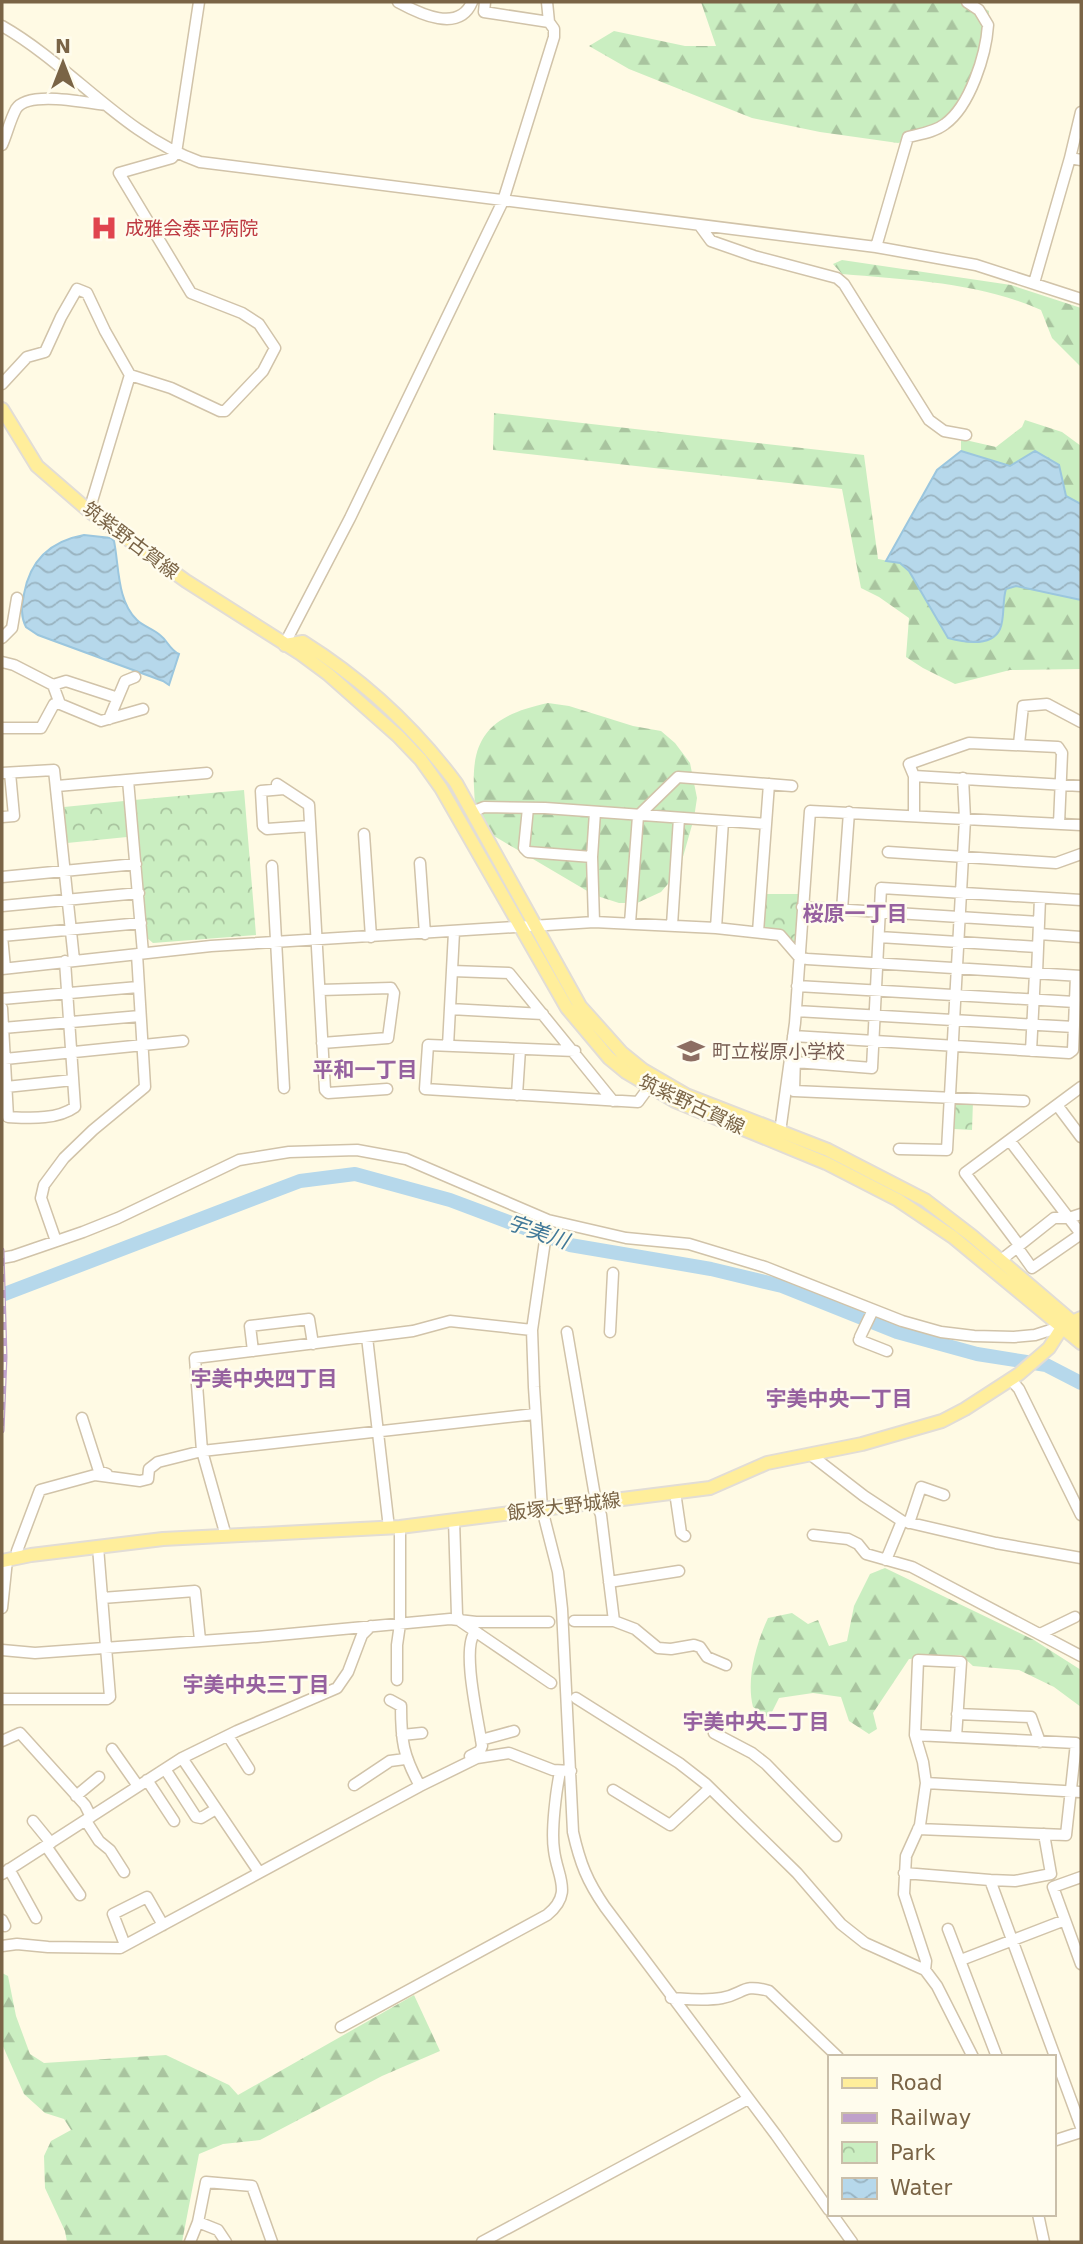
<svg xmlns="http://www.w3.org/2000/svg" width="1083" height="2244" viewBox="0 0 1083 2244" font-family="'DejaVu Sans','Noto Sans JP',sans-serif">
  <defs>
    <pattern id="forest-firs" width="22" height="20" patternUnits="userSpaceOnUse" patternTransform="scale(1.75)"><rect width="22" height="20" fill="#caeec1"/><path d="M5 1l3.5 6h-7zM16 11l3.5 6h-7z" fill="#a9c49f"/></pattern>
    <pattern id="park-crowns" width="20" height="18" patternUnits="userSpaceOnUse" patternTransform="scale(1.75)"><rect width="20" height="18" fill="#caeec1"/><path d="M2 6a3 3 0 1 1 6 0M12 15a3 3 0 1 1 6 0" fill="none" stroke="#a9c49f"/></pattern>
    <pattern id="water-waves" width="16" height="10" patternUnits="userSpaceOnUse" patternTransform="scale(1.75)"><rect width="16" height="10" fill="#b6d8eb"/><path d="M0 5q4-4 8 0t8 0" fill="none" stroke="#99b3c0"/></pattern>
  </defs>
  <rect width="100%" height="100%" fill="#fffae4"/>
  <path fill="url(#forest-firs)" d="M701 2H973L989 11 986 53 973 99 944 130 898 143 820 132 752 118 629 69 589 46 614 31 685 46H716Z
    M842 260 1011 285 1081 308V367L1052 338 1041 310C978 282 909 280 842 274L833 264Z
    M494 413 864 455 878 559 900 563 909 571 948 638 1001 628 1005 590 1016 586 1081 600V669L1010 670 955 684 923 668 906 657 909 618 879 597 861 588 842 489 493 450Z
    M1025 420 1062 432 1081 446V504L1066 496 1059 465 1035 451 1010 466 961 451V439L996 447 1022 427Z
    M548 703 569 706 633 726 661 731 675 743 690 763 697 798 694 818 679 871 661 892 637 903H619L594 895 489 833C475 816 475 808 474 787 471 732 497 714 548 703Z
    M885 1568 1034 1640 1081 1670V1707L1054 1687 1019 1670 973 1666 961 1655 909 1659 873 1713 877 1729 869 1734 849 1721 841 1697 813 1693 779 1698 769 1718 753 1707C746 1679 756 1644 768 1618L792 1613 808 1624 818 1620 829 1646 847 1641 854 1606 870 1574Z
    M2 1973 8 1976 16 2016 30 2054 44 2063 166 2055 229 2085 238 2095 414 1995 440 2051 382 2076 260 2140 223 2144 199 2154 182 2242H67L65 2231 45 2188 44 2156 51 2141 71 2130 64 2119 45 2113 24 2094 2 2044Z"/>
  <path fill="url(#park-crowns)" d="M244 790 256 935 153 943 146 937 134 800Z
    M124 801 127 837 67 843 64 807Z
    M765 894H800L797 946H793L780 931 765 928 762 925Z
    M954 1101H973L972 1130 954 1129Z"/>
  <path fill="url(#water-waves)" stroke="#9bc6de" stroke-width="2" d="M961 451 1010 466 1035 451 1059 465 1066 496 1081 504V600L1016 586 1006 589C1002 601 1005 618 1000 629 991 648 963 642 948 638L909 571 900 563 886 561 937 470Z
    M84 535 111 538 114 541C119 565 117 602 137 620 143 626 153 629 160 635 168 641 169 649 179 654L169 685 163 681 38 635 26 627C20 615 22 606 24 594 30 560 51 541 84 535Z"/>
  <g fill="none" stroke-linecap="round" stroke-linejoin="round">
    <path stroke="#b6d8eb" stroke-width="14" d="M2 1295 300 1181 355 1174 450 1200 570 1245 711 1269 782 1286 897 1332 977 1354 1046 1365 1081 1383"/>
    <g stroke="#d1c3a9" stroke-width="13">
      <path id="minor" d="M398 2C420 14 459 33 472 2
        M485 2 484 12 549 22
        M2 26C72 66 123 135 200 162L876 247 976 265 1081 299
        M2 145C7 134 10 120 16 109 28 90 86 103 106 105
        M1070 158 1081 112
        M700 226 711 241 754 256 837 278 844 284 929 420 944 431 966 435
        M876 247 908 137C920 134 935 132 945 124 970 106 986 55 988 25L979 10 967 2
        M1034 283 1070 158 1081 160
        M130 375 171 388 220 411H225L263 371 275 348 259 324 242 313 191 293 119 173 172 158 176 153 199 2
        M2 384 27 357 45 352 61 317 77 289 87 293 105 331 130 375 89 511
        M2 638 12 628 17 598
        M284 645 350 518 503 201 554 37V29L549 22 547 2
        M2 662 14 665 53 685 60 704 101 721 143 709
        M53 685 66 681 118 698
        M109 719 125 681 135 677
        M2 728H41L54 704H60
        M1019 744 1023 706 1047 704 1081 722
        M2 773 54 770 74 960
        M914 776 1081 786
        M128 780 143 953
        M277 784 309 805 325 1090 328 1093 387 1089
        M57 786 207 773
        M284 789 261 791 263 826 267 829 310 826
        M528 808 524 848 528 852 592 857
        M472 812 484 807 545 808 766 824
        M914 815V776L909 764 969 743 1058 747 1062 753 1059 824
        M2 817 14 816 10 773
        M364 834 371 937
        M888 852 1056 863 1081 854
        M420 863 425 934
        M272 866 284 1088
        M2 877 136 864
        M2 906 139 893
        M802 907 1039 922
        M842 910 849 812
        M594 922 592 857 595 812
        M630 923 638 816 678 777 792 786
        M672 925 679 818
        M716 928 723 821
        M758 932 769 784
        M1039 934 1081 937
        M2 936 141 923
        M2 936 5 968
        M879 937 1038 947
        M2 969 211 946 594 922 716 928 780 935 799 957 807 959 1081 976
        M452 971 509 973 613 1101
        M1037 973 1040 898
        M797 986 1075 1002
        M320 990 391 988 394 993 388 1038 322 1043
        M2 999 138 987
        M2 1008 8 1117C30 1118 57 1120 75 1107L65 961
        M450 1009 543 1014
        M796 1011 1074 1027
        M3 1028 140 1016
        M793 1036 1069 1053 1073 1050 1076 976
        M448 1046 454 932
        M575 1051 428 1045 425 1089 638 1102 649 1087
        M1031 1051 1035 973
        M795 1055 794 1091 1024 1101
        M5 1059 183 1041
        M795 1062 872 1068 881 888 1081 900
        M6 1087 73 1080
        M517 1095 520 1049
        M1057 1105 1081 1137
        M780 1132 795 1023 810 811 1081 825
        M1010 1141 1081 1234
        M899 1149 947 1150 965 819 963 778
        M548 1220 532 1330 534 1387 542 1509 558 1572 562 1609 573 1832C580 1863 587 1881 605 1907L776 2135 829 2210
        M56 1241 41 1198 44 1185 64 1158 93 1130 145 1087 137 954
        M1019 1245 965 1173 1081 1087
        M1017 1247 1032 1268 1081 1234
        M2 1258 13 1256 83 1232 118 1218 239 1160 289 1152 357 1150 406 1159 548 1220 626 1238 689 1244 765 1267 902 1321 941 1332 974 1336 1014 1337 1035 1335 1063 1326
        M1001 1260 1054 1218H1069L1081 1214
        M567 1332 596 1502 601 1515 614 1621
        M610 1332 613 1273
        M367 1337 389 1528
        M860 1337 873 1310
        M859 1340 887 1351
        M253 1351 250 1326 309 1319 313 1344
        M1011 1380 1019 1389 1081 1515
        M82 1418 99 1471 107 1474
        M811 1455 864 1496 902 1521 996 1543 1081 1558
        M675 1492 681 1533 685 1536
        M454 1520 457 1615 460 1621 551 1683
        M909 1523 921 1487 944 1495
        M813 1535 848 1539 858 1544 866 1554 912 1567 1081 1656
        M226 1536 202 1451 195 1358 413 1331 450 1321 532 1330
        M18 1557 17 1551 40 1490 95 1475 140 1481 148 1479 149 1469 158 1462 202 1451 535 1414
        M886 1560 902 1521
        M609 1582 679 1571
        M102 1598 195 1591 200 1640
        M2 1608 7 1560
        M574 1621H614L635 1629 658 1648 671 1649 694 1645 700 1647 707 1657 726 1665
        M1040 1634 1075 1617
        M2 1650 35 1653 257 1637 450 1619 476 1622H549
        M397 1680V1645L400 1624V1527
        M576 1698 679 1763 706 1784 797 1873 841 1924 865 1943 925 1970 937 1986 973 2057
        M2 1699H107L110 1697 98 1547
        M390 1700 401 1706C401 1741 403 1755 420 1786
        M957 1714 1031 1717 1040 1742
        M714 1733 752 1753 766 1764 836 1836
        M402 1735 422 1733
        M915 1735 1076 1743 1066 1835 918 1829
        M228 1736 249 1769
        M481 1740 514 1731
        M2 1741 20 1733 85 1805 91 1817
        M112 1749 138 1786
        M470 1756 480 1751 482 1746C479 1723 461 1649 475 1632
        M182 1758 259 1872
        M165 1769 196 1817 201 1818 216 1809
        M147 1780 174 1821
        M926 1783 1081 1792
        M354 1785 390 1761 405 1759
        M613 1790 670 1825 710 1788
        M76 1796 99 1777
        M33 1821 51 1843
        M86 1821 99 1841 110 1850 124 1872
        M46 1846 80 1895
        M9 1869 36 1918
        M904 1873 990 1880 1081 2127
        M2 1874 182 1758 237 1731 337 1688 348 1672 362 1635 371 1626
        M1081 1877 1053 1887 1081 1964
        M990 1880 1015 1881 1051 1874 1044 1834
        M2 1920 5 1926
        M948 1929 997 2057
        M125 1945 113 1914 147 1897 163 1925
        M2 1946 17 1944 48 1947 120 1948 420 1786 477 1758 509 1753 553 1770 571 1771
        M961 1960 1065 1920
        M925 1970 926 1961 904 1894 906 1856 920 1825 926 1783 923 1762 915 1735 918 1660 961 1662 956 1737
        M671 1998C688 1999 705 2001 722 1998 744 1994 742 1983 769 1991L838 2057
        M341 2027 547 1915C574 1893 557 1877 554 1850 551 1831 556 1791 560 1772
        M1053 2141 1081 2132
        M832 2214 852 2242
        M1038 2214 1044 2242
        M198 2222 206 2182 252 2186 272 2242
        M190 2242 198 2222 218 2230 226 2242
        M482 2242 748 2099"/>
    </g>
    <g stroke="#e2ddd6" stroke-width="16">
      <path id="major" d="M2 409 37 466 89 511 186 581 301 654 328 674 398 736 421 760 441 788 567 1008 609 1058 626 1072 675 1101 826 1163 898 1200 953 1237 1081 1343
        M285 645 303 642C362 679 415 728 456 783L580 1006 622 1053 643 1070 686 1095 828 1150 925 1200 972 1236 1081 1329
        M2 1561 31 1555 163 1539 400 1527 710 1488 767 1463 862 1444 942 1421 965 1409 1019 1374 1049 1348 1063 1326 1081 1318"/>
    </g>
    <use href="#minor" stroke="#fff" stroke-width="10"/>
    <use href="#major" stroke="#ffee9b" stroke-width="12"/>
    <g stroke="#bfa1ca" stroke-width="5">
      <path id="rail" d="M2 1250 5 1357 2 1431"/>
    </g>
    <use href="#rail" stroke="#fffced" stroke-width="2.5" stroke-dasharray="8" stroke-linecap="butt"/>
  </g>
  <defs>
    <g id="hospital-bare" transform="scale(2.1)"><path d="M-5-5h3v3.5h4V-5h3V5h-3V1.5h-4V5h-3Z" fill="#e0444e" stroke="#fffced" stroke-width="2.5" paint-order="stroke"/></g>
    <g id="school-bare" transform="scale(2.1)"><path d="M0-5L7-2L0 1L-7-2ZM-4 1L0 2.5L4 1V4Q0 6-4 4Z" fill="#8d6e63" stroke="#fffced" stroke-width="2.5" paint-order="stroke"/></g>
  </defs>
  <g fill-rule="evenodd">
    <use href="#hospital-bare" x="104" y="228"/>
    <use href="#school-bare" x="691" y="1051"/>
  </g>
  <g text-anchor="middle" dominant-baseline="central" stroke-width="5" stroke-linejoin="round" paint-order="stroke">
    <g font-size="19" fill="#be3a42" stroke="#fffced" text-anchor="start">
      <text x="125" y="228">成雅会泰平病院</text>
    </g>
    <g font-size="19" fill="#7a6446" stroke="#fffced">
      <text transform="translate(131 540) rotate(37)">筑紫野古賀線</text>
      <text transform="translate(692 1104) rotate(25)">筑紫野古賀線</text>
      <text transform="translate(564 1506) rotate(-7)">飯塚大野城線</text>
    </g>
    <g font-size="19" fill="#785e54" stroke="#fffced" text-anchor="start">
      <text x="712" y="1051">町立桜原小学校</text>
    </g>
    <g font-size="21" font-weight="bold" fill="#96619f" stroke="#fffced">
      <text x="855" y="914">桜原一丁目</text>
      <text x="365" y="1070">平和一丁目</text>
      <text x="264" y="1379">宇美中央四丁目</text>
      <text x="839" y="1399">宇美中央一丁目</text>
      <text x="256" y="1685">宇美中央三丁目</text>
      <text x="756" y="1722">宇美中央二丁目</text>
    </g>
    <g font-size="21" font-style="italic" fill="#407898" stroke="#fffced">
      <text transform="translate(538 1232) rotate(19)">宇美川</text>
    </g>
  </g>
  <rect width="1083" height="2244" fill="none" stroke="#7a6446" stroke-width="7"/>
  <rect x="828" y="2055" width="228" height="161" fill="#fffced" stroke="#cabfaa" stroke-width="2"/>
  <rect x="842" y="2078" width="35" height="10" fill="#ffee9b" stroke="#cabfaa" stroke-width="2"/>
  <text x="890" y="2090" font-size="21" fill="#7a6446">Road</text>
  <rect x="842" y="2113" width="35" height="10" fill="#bfa1ca" stroke="#cabfaa" stroke-width="2"/>
  <text x="890" y="2125" font-size="21" fill="#7a6446">Railway</text>
  <rect x="842" y="2142" width="35" height="21" fill="url(#park-crowns)" stroke="#cabfaa" stroke-width="2"/>
  <text x="890" y="2160" font-size="21" fill="#7a6446">Park</text>
  <rect x="842" y="2178" width="35" height="21" fill="url(#water-waves)" stroke="#cabfaa" stroke-width="2"/>
  <text x="890" y="2195" font-size="21" fill="#7a6446">Water</text>
  <g transform="translate(63 63)" stroke="#fffced" stroke-width="5" paint-order="stroke">
  <path d="M0-5L12 26L0 18L-12 26Z" fill="#7a6446"/>
  <text y="-10" font-size="19" font-weight="bold" text-anchor="middle" fill="#7a6446">N</text>
  </g>
</svg>
